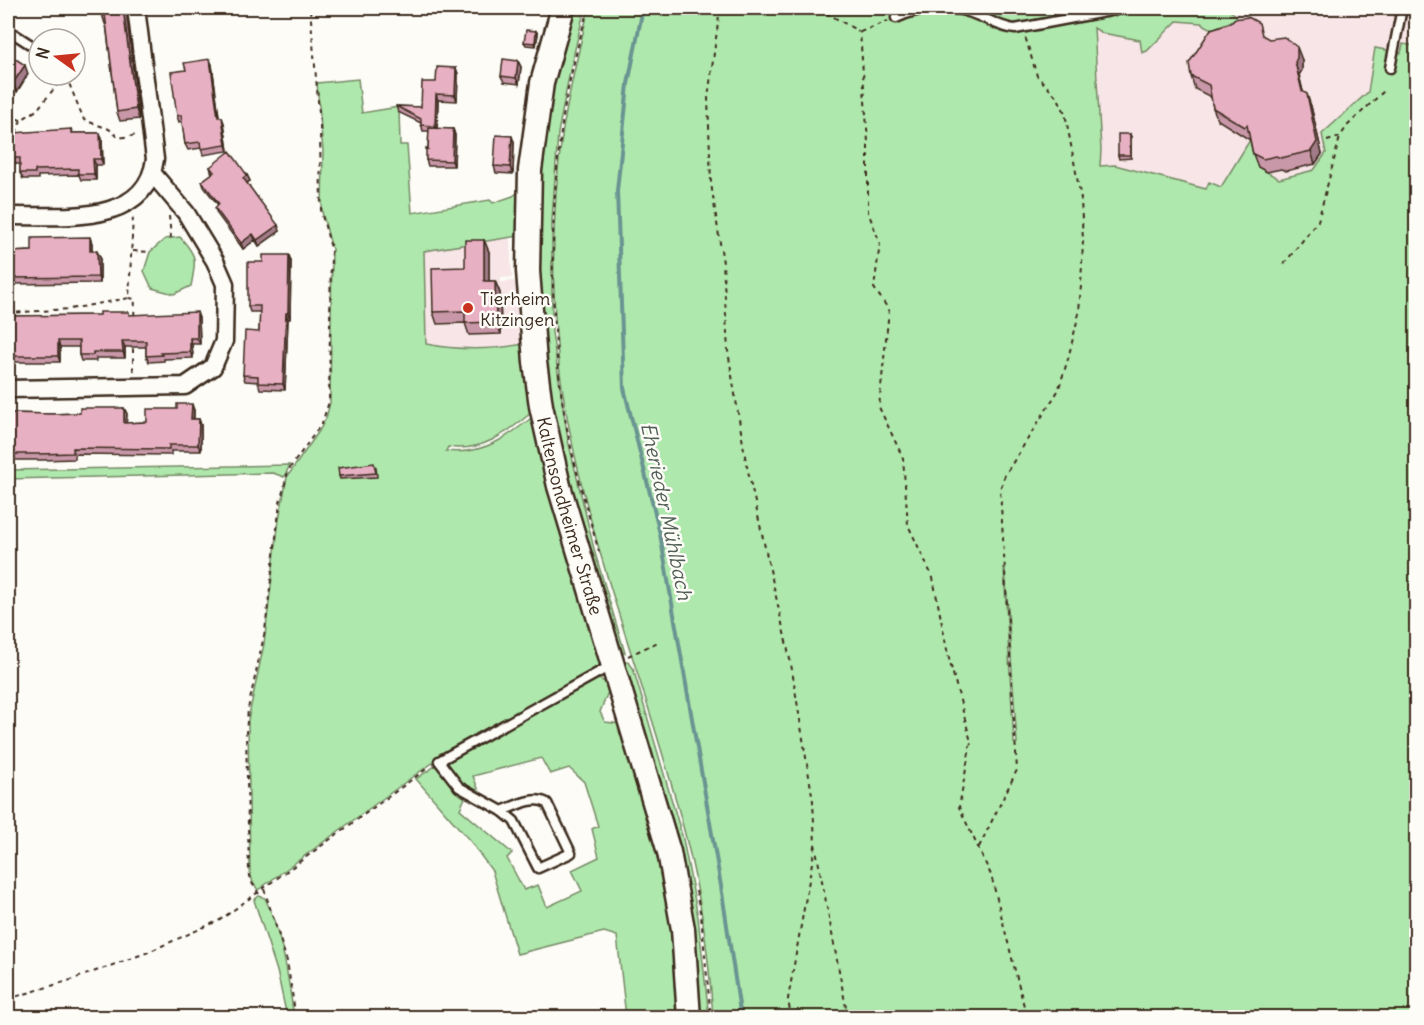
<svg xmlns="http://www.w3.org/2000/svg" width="1424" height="1025" viewBox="0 0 1424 1025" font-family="Delius,sans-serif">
  <rect width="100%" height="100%" fill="#fdfcf7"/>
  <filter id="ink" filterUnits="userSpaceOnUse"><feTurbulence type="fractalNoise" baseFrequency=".0167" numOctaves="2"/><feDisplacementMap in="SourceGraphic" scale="12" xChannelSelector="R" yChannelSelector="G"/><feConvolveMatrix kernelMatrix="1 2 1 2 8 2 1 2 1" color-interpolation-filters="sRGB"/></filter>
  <g filter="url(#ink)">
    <path fill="#f7e5e7" d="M1168 8H1416V46L1403 44 1401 53 1375 48 1368 92 1322 134 1326 153 1314 170 1280 179 1258 167 1250 140 1220 187 1206 189 1116 165 1100 166 1101 150 1094 28Z
      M510 238 512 277 501 278V282L516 281 520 338H528L529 343 499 349 481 350 426 344 424 251Z"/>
    <path fill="#afe8ac" stroke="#758965" stroke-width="1.5" fill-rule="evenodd" d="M565 8H585L571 66 558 133 552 221V332L568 440 595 553 625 653H620L568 504 533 307 545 85Z
      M589 8H922L907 14 950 10 1015 31 1074 22 1138 8H1226L1237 16 1232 21 1212 29 1201 23 1177 21 1147 51 1142 53 1140 40 1102 33 1094 28 1101 150 1100 166 1115 165 1206 189 1209 182 1221 187 1250 140 1252 142 1258 167 1279 179 1314 170 1326 153 1322 134 1368 92 1375 48 1401 53 1403 44 1416 46V1017H713C709 958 701 896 686 838 649 689 587 546 563 393 550 313 551 209 563 129 570 88 579 48 589 8ZM1004 568H1005L1017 743H1014Z
      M958 8H1100L1101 12 1016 27Z
      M358 79 362 113 399 107 400 145H407L412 213 490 200 493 203 513 196 526 186 525 235 424 251 426 344C461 351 494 350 529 343L531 413C507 433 480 453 448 447L446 451C485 456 512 434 540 411L603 662 584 676 440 758 415 775 258 890 253 883 250 872 248 720 264 644 279 519 287 477 319 431 326 418 330 403 332 249 322 212 323 151 317 83Z
      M180 237C198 257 196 260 191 286L174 294 152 288 144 271 150 252 165 239Z
      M290 465 284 477 273 473 8 479V470Z
      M628 661 633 668 683 839 698 917 709 1017H691L621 668Z
      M595 677 605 682 608 692 600 712 605 722 622 724 655 812 687 1017H626L617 936 604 932 517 954 492 871 471 842 416 779 438 764 449 782 465 798 460 809 512 853 507 858 524 890 538 885 547 907 582 891 572 870 599 857 592 829 598 826 584 782 569 768 550 774 541 758 473 776 479 791C460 787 454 776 443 761Z
      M259 896 265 898C283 936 288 977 294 1017H287L277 971 254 900Z"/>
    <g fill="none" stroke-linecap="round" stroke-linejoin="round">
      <path stroke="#699492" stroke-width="4" d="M643 8 628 84 617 191 624 388 660 534 721 886 741 1018"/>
      <g stroke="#3b2a1e" stroke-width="13">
        <path id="service" d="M896 18C922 6 953 4 979 16 991 21 1002 28 1015 29L1126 8
          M8 30 39 50
          M1390 68 1402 8
          M502 811C515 806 534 795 547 803L571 853 538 868 514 821 502 811 459 787 439 761 612 665"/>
      </g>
      <g stroke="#3b2a1e" stroke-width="21">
        <path id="minor" d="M8 216C58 215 146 228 155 159L136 8
          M8 389 185 386 213 367 224 341 225 284 215 261 186 213 153 174"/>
      </g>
      <g stroke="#3b2a1e" stroke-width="27">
        <g id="secondary">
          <path id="s1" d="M563 8 542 83 530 170 528 271 535 362 541 406 559 486 669 852 683 929 689 1018"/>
        </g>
      </g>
      <path stroke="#3b2a1e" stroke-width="2" stroke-dasharray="4.5 4.5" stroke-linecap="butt" d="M588 8C577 49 566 90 561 132 550 218 550 307 561 392 568 446 584 499 599 552
        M720 8 708 98 711 183 723 263 728 351 746 462 791 664 813 801 815 844 848 1018
        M781 8 828 14 860 32 868 142V212L880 243 874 288 889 310 879 407 903 458 908 525 933 578 948 655 971 742 959 807 991 875 1027 1018
        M860 32 888 21
        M66 76 84 120 109 129 119 138 137 135
        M8 116 21 120
        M16 133 21 120 37 110 65 75
        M1327 141 1340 137 1347 126 1386 89
        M8 152 13 138
        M169 216 171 238
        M133 251 150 252
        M1284 264 1318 221 1340 137
        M129 298 135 299 134 317
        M8 313 70 309 129 298 133 216
        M133 371V344
        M628 656 660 641
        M979 847 1017 770 1000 489 1005 475 1058 391 1068 359 1079 313 1081 285 1083 241 1081 199 1065 113 1058 98 1037 76 1025 36
        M264 889 287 961 296 1018
        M696 891 701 916 711 1018
        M259 894 252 883 249 872 246 733 248 709 265 631 280 503 288 471 322 423 329 402 331 248 321 212 320 124 310 8
        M8 999 71 980 146 953 220 920 429 767
        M1289 1017H1328
        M791 1018 788 999 815 846"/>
      <use href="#service" stroke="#fdfcf7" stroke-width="8"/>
      <use href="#minor" stroke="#fdfcf7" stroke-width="16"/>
      <use href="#secondary" stroke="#fdfcf7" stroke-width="22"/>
    </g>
    <path fill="#c897a8" stroke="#3b2a1e" stroke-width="1.5" d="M126 8 139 119 120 121 117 112 106 24H105L102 14Z
      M505 8H520V12L506 10Z
      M536 31 538 34 536 46 526 45 524 42Z
      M1264 37 1302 60V70L1299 75 1303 92 1311 106 1322 154 1315 164 1286 171 1281 169 1267 172 1258 167 1253 154 1250 140 1218 120 1213 108 1211 97 1195 89 1191 76Z
      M8 54 28 74 17 92 8 87Z
      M518 61 521 67 519 84 504 82 501 76Z
      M212 65 219 117 224 123 228 151 203 155 201 148 188 150 185 144 182 121 179 122 177 116Z
      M456 68 458 74 457 101 438 100 437 129H453L455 135 454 166H428L426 160 428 149 429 131H423L421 123 398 112 396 106 421 107 436 82Z
      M71 129 73 133H100L102 139 103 165H96V180H81L79 175 38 176V179H23L20 173V164H16L13 158Z
      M1130 134 1131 137V158L1119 159 1118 155Z
      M514 142 513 174 496 173 494 166Z
      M210 167 247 175 250 181 247 183 280 231 259 246 255 240 243 249 217 214 215 208 218 205 204 187 202 181 212 174Z
      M8 237 11 243V252L32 251 92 243V251L100 257V283L8 284Z
      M484 240 489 252V281H495L500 293 501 334 469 335 465 323 437 324 433 312Z
      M291 261 290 319H288L285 390 260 389 258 382 245 381 243 375 259 332 260 312H250L248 306Z
      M131 315 199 318 200 344H192L193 358 164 359V361L149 362 146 356V347H125V358H96V361H81L79 355V347H60V362H8V316Z
      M124 408 127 414 126 423 147 422 194 410V419H199L201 425V451H171V455L75 454V459L42 460H13L11 456H8V413L51 414 80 413Z
      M376 467 377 477 340 479 339 476Z"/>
    <path fill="#a27b88" stroke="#3b2a1e" stroke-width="1.5" d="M123 8H126L139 119 136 109Z
      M536 31 538 34 536 46 535 43Z
      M1297 47 1302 60V70L1299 75 1306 104 1302 91 1295 62Z
      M210 59 212 65 220 123 218 117Z
      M518 61 521 67 519 84 516 78Z
      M25 65 28 74 17 92 13 83Z
      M456 68 458 74 457 101 455 95Z
      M436 94 438 100 437 131 435 126Z
      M1307 94 1311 106 1322 154 1315 164 1311 151Z
      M222 117 224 123 228 151 226 145Z
      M453 129 455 135 454 166 452 161Z
      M100 133 102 139 103 165 101 159Z
      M1130 134 1131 137V158L1130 155Z
      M512 136 514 142 513 174 510 167Z
      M93 159 96 165V180L94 174Z
      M247 175 250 181 245 184 243 178Z
      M278 225 280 231 259 246 257 240Z
      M253 234 255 240 243 249 241 243Z
      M9 237 11 243V258L9 252Z
      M90 237 92 243V257L90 251Z
      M484 240 489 252V293L484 281Z
      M97 251 100 257V283L98 277Z
      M289 255 291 261 290 319 288 313Z
      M495 281 500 293 501 334 496 322Z
      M197 312 199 318 200 344 197 338Z
      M286 313 288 319 285 390 283 384Z
      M190 338 192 344 193 358 190 352Z
      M58 341 60 347V362L58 356Z
      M122 341 125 347V358L123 352Z
      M192 404 194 410 193 425 191 419Z
      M124 408 127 414 126 429 124 423Z
      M199 419 201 425V451L198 445Z"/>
    <path fill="#e8b0c3" stroke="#3b2a1e" stroke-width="1.5" d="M101 8H123L136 109 117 112 105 14H102Z
      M1248 17 1259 23 1262 35 1269 39 1284 37 1297 47V58L1295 62 1302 91 1307 94 1317 142 1311 151 1281 158 1276 156 1263 159 1253 154 1247 125 1245 127 1213 108 1209 85 1191 76 1189 63 1211 29 1230 23 1234 19Z
      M526 30 536 31 535 43 524 42Z
      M8 54 25 65 13 83 8 79Z
      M210 59 218 117H222L226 145 201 149 200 142 185 144 181 115 177 116 171 72 186 70 184 63Z
      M503 59 518 61 516 78 501 76Z
      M437 67 456 68 455 95 436 94 435 126 421 125V119L396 106 421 107 422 82H436Z
      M429 128 453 129 452 161 426 160V148L428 149Z
      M71 129V133H100L101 159H93L94 174H78V169L35 170V173H20V158H13V133Z
      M1118 134H1130V155H1118Z
      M496 135 512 136 510 167 494 166Z
      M230 151 247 175 243 178 278 225 257 240 253 234 241 243 215 208 219 204 202 181 214 172 210 167Z
      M8 237H9V252L32 251V238L90 237V251H97L98 277 8 278Z
      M465 240H484V281H495L496 322 465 323V311L433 312 432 268 465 267Z
      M263 255H289L288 313H286L283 384 258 383V376L243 375 245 331 259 332 260 306H248V262H263Z
      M100 312H129V315L197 312V338H190V352L161 353 162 355 146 356V341H122L123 352H93V355H79V341H58V356H8V316L100 315Z
      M177 404H192L191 419H199L198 445H169V449L73 448V453L39 454H10V450H8V413L51 414 80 413V408H124V423L147 422V409H177Z
      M374 463 376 473 339 476 338 468Z"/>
  </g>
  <circle fill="#c8321e" stroke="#fdfcf7" stroke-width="2" cx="468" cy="308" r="6"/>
  <g text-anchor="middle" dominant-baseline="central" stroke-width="5" stroke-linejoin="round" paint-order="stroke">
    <g font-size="18" fill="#3b2a1e" stroke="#fdfcf7" text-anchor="start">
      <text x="480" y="298">Tierheim<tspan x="480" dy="21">Kitzingen</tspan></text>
    </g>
    <g font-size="18" fill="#3b2a1e" stroke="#fdfcf7">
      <text stroke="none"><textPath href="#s1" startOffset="516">Kaltensondheimer Straße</textPath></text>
    </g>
    <g font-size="20" font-style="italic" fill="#525f58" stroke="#fdfcf7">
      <text transform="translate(667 511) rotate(78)">Eherieder Mühlbach</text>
    </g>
  </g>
  <rect width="1424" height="1025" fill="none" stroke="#fdfcf7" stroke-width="30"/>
  <rect x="15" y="15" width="1394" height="995" fill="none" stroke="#3b2a1e" stroke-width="2" filter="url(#ink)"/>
  <g transform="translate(57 57) rotate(285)"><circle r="28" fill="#fdfcf7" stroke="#afa8a0" stroke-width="1.5"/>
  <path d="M0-4.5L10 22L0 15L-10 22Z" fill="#c8321e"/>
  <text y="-9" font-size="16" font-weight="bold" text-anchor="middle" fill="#3b2a1e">N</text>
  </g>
</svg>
